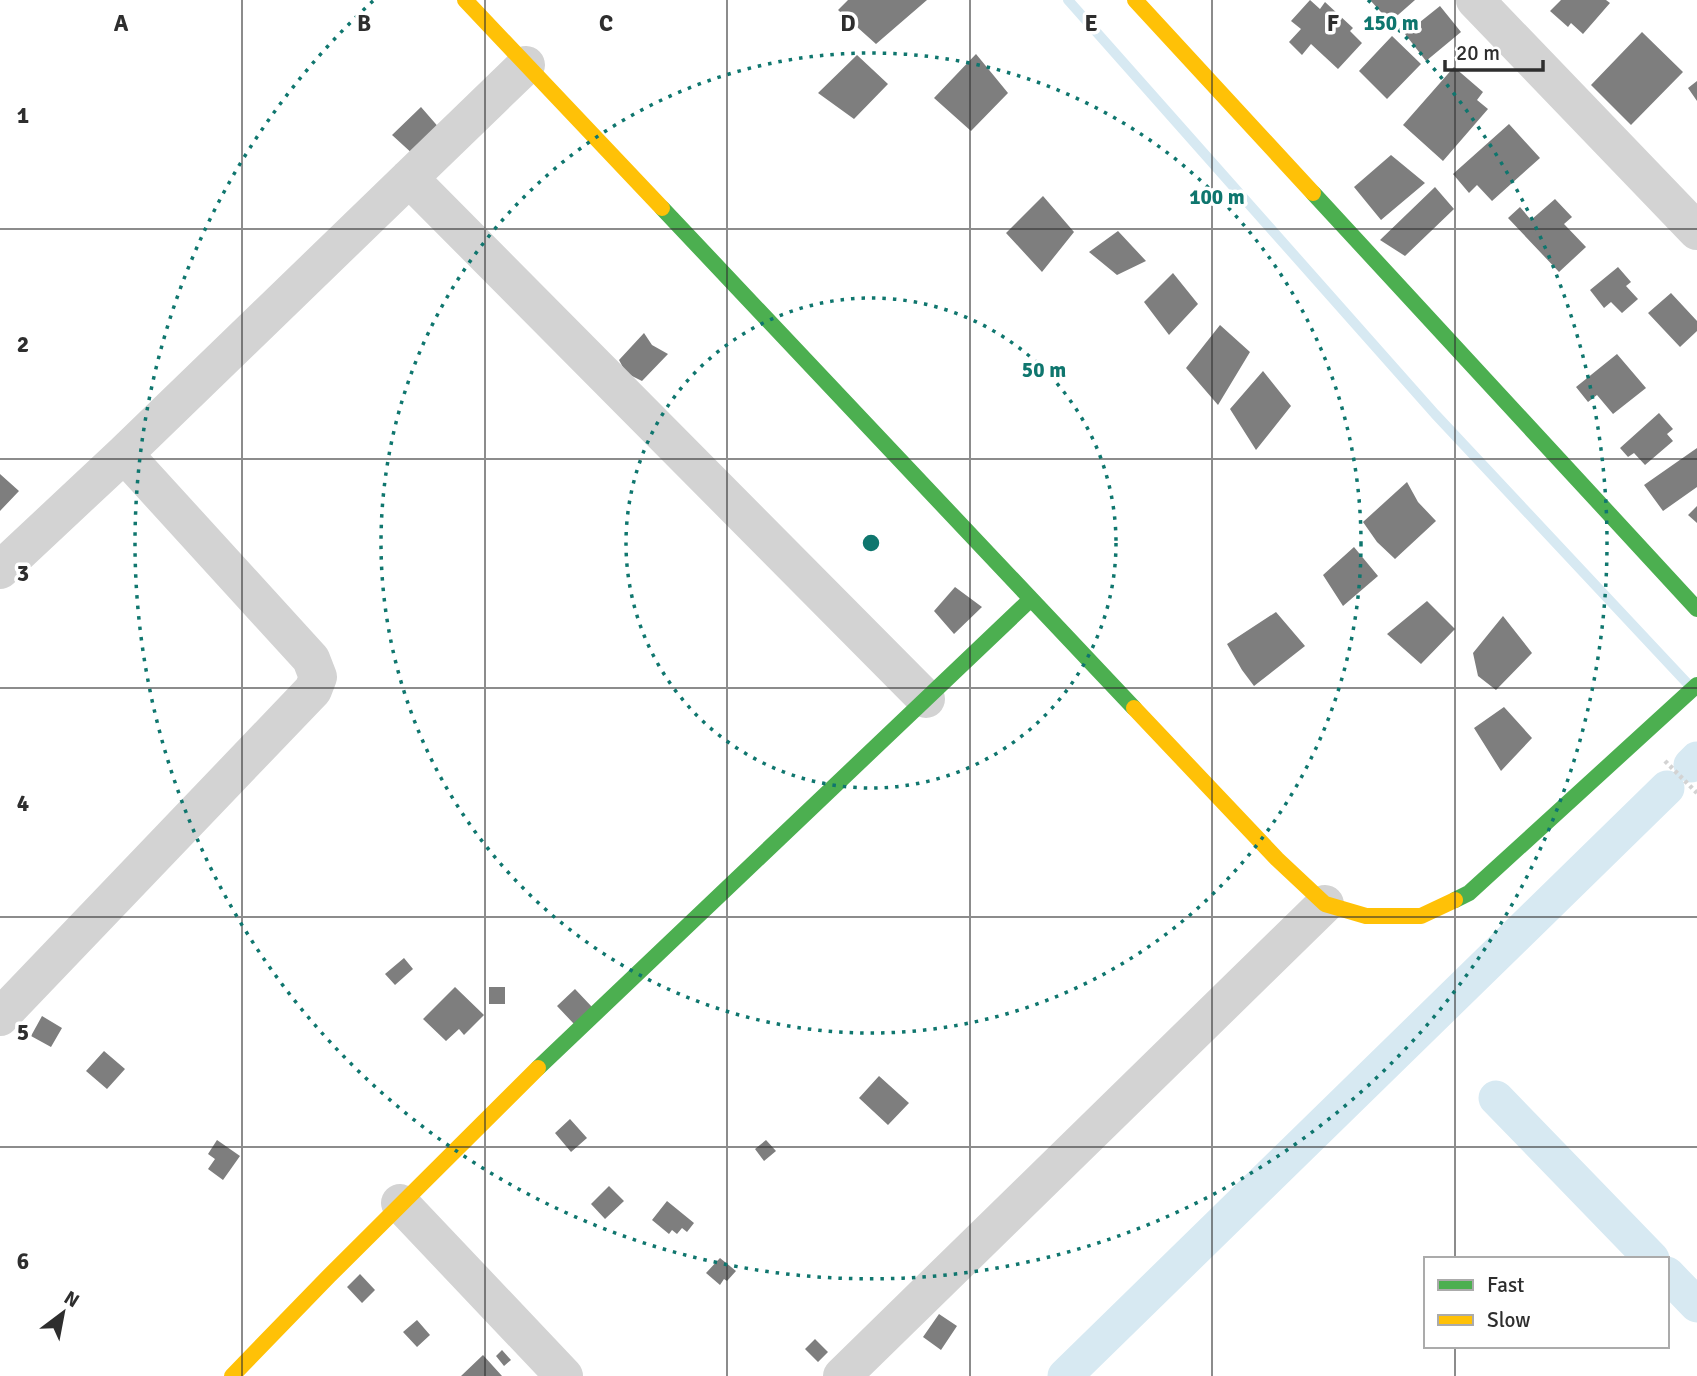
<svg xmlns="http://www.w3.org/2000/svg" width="1697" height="1376" viewBox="0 0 1697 1376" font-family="Signika,sans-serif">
  <rect width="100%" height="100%" fill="#fff"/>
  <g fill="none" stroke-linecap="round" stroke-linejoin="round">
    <path stroke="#d7e9f2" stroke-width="10" d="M1068 0 1435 414 1687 683"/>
    <path stroke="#d7e9f2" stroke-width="35" d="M1691 765 1697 759
      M1496 1098 1652 1259
      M1667 1274 1697 1305
      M1065 1376 1667 788"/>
  </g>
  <path fill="#7e7e7e" d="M848 0H927L876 44 838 10Z
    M1310 0 1320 9 1325 2 1353 28 1350 31 1362 43 1338 69 1311 44 1302 55 1289 42 1301 29 1291 21Z
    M1370 0H1415L1390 22Z
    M1561 0H1606L1610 3 1583 34 1571 23 1568 27 1550 11Z
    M1440 6 1461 32 1426 61 1405 34Z
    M1642 32 1683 72 1631 125 1591 85Z
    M1392 36 1421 64 1387 99 1359 71Z
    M976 54 1008 93 971 131 934 98Z
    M857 55 888 84 854 119 818 93Z
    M1454 67 1483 92 1477 100 1488 109 1443 161 1403 125Z
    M1697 81V101L1688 88Z
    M421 107 441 130 415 156 392 135Z
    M1509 124 1540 158 1492 201 1477 185 1469 193 1453 174Z
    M1391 155 1425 183 1381 220 1354 187Z
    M1435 187 1454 209 1405 256 1380 240Z
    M1043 196 1074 232 1042 272 1006 233Z
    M1555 199 1572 217 1564 224 1586 247 1559 272 1508 218 1520 207 1531 220Z
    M1118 231 1146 261 1117 275 1089 252Z
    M1618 267 1631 282 1626 286 1638 299 1622 313 1611 302 1604 308 1590 290Z
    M1173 273 1198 304 1169 335 1144 302Z
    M1671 293 1697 321V331L1680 347 1648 313Z
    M1220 325 1250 352 1218 405 1186 368Z
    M644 333 652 345 668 354 642 381 626 373 619 360Z
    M1617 354 1646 388 1613 414 1597 395 1588 402 1576 387Z
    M1263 371 1291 406 1256 450 1230 409Z
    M1659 413 1673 429 1667 434 1673 441 1645 465 1634 453 1628 457 1620 448Z
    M1697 448V487L1663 511 1644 485Z
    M0 474 19 491 0 511Z
    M1407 482 1418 502 1436 521 1395 559 1377 542 1363 522Z
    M1697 506V523L1688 515Z
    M1354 547 1378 576 1343 606 1323 575Z
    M955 587 982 607 954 634 934 611Z
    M1427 601 1455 629 1421 664 1387 634Z
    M1276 612 1305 646 1254 686 1242 670 1227 644Z
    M1503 616 1532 653 1496 690 1478 676 1473 653Z
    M1504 707 1532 738 1501 771 1474 728Z
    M404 958 413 969 395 985 385 974Z
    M455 987 484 1015 464 1035 459 1029 446 1041 423 1019Z
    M489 987H505V1004H489Z
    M575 989 592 1007 574 1024 557 1006Z
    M42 1016 62 1028 51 1047 31 1036Z
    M104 1051 125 1069 107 1089 86 1071Z
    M879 1076 909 1103 888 1125 859 1098Z
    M570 1119 587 1138 571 1152 555 1133Z
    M217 1140 240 1156 223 1180 208 1169 215 1159 208 1154Z
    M766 1140 776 1151 764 1161 755 1149Z
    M609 1186 624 1201 605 1219 591 1204Z
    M667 1201 694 1223 687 1232 682 1228 677 1234 672 1230 669 1234 652 1220Z
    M720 1258 736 1271 727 1281 724 1279 720 1285 706 1273Z
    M360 1274 375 1290 362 1303 347 1287Z
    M939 1314 957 1326 941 1350 923 1337Z
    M417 1320 430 1335 417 1347 403 1332Z
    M815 1339 828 1352 818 1362 805 1349Z
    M502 1350 511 1360 504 1366 496 1356Z
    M483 1355 502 1376H461Z"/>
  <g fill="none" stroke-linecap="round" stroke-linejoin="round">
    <path stroke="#d3d3d3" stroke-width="4.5" stroke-dasharray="3.5 3.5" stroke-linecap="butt" d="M1665 761 1697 793"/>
    <path stroke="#d3d3d3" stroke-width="38" d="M1475 0 1697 231
      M409 178 926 699
      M0 570 124 454 526 65
      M0 1017 313 690 318 677 311 659 124 454
      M400 1203 564 1376
      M842 1376 1325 904"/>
    <path stroke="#4caf50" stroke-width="16" d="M1313 193 1697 609
      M662 208 1134 708
      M1455 900 1469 893 1697 685
      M538 1068 1031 599"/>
    <path stroke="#ffc107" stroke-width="16" d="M465 0 662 208
      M1135 0 1313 193
      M1134 708 1277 859 1325 904 1366 916H1421L1455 900
      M232 1376 329 1276 538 1068"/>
  </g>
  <path fill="none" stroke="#2e2e2e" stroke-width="2" stroke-opacity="0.55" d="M242 0V1376M485 0V1376M727 0V1376M970 0V1376M1212 0V1376M1455 0V1259M0 229H1697M0 459H1697M0 688H1697M0 917H1697M0 1147H1697M1455 1346V1376"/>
  <g fill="none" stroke="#0f766e" stroke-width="3.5" stroke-dasharray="3.5 7">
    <circle cx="871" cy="543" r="245"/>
    <circle cx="871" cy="543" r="490"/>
    <path d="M1368 0A736 736 0 1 1 374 0"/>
  </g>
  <g font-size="23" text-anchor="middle" font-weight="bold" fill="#2e2e2e" stroke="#fff" stroke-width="7" stroke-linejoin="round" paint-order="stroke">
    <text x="121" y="31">A</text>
    <text x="364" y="31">B</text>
    <text x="606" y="31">C</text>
    <text x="848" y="31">D</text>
    <text x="1091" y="31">E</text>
    <text x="1333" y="31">F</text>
    <text x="23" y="123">1</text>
    <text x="23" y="352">2</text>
    <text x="23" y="581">3</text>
    <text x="23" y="811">4</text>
    <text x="23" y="1040">5</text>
    <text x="23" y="1269">6</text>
  </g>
  <circle cx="871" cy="543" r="10" fill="#0f766e" stroke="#fff" stroke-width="3.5"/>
  <g font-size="21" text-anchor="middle" font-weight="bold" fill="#0f766e" stroke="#fff" stroke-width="7" stroke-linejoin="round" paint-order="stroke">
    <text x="1391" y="30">150 m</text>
    <text x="1217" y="204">100 m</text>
    <text x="1044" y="377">50 m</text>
  </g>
  <rect x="1424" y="1257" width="245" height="91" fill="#ffffff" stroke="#ababab" stroke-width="2"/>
  <rect x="1438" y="1280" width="35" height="10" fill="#4caf50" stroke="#ababab" stroke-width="2"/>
  <text x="1487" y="1292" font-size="21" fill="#2e2e2e">Fast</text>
  <rect x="1438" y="1315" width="35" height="10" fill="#ffc107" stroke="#ababab" stroke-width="2"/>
  <text x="1487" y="1327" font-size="21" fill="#2e2e2e">Slow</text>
  <g transform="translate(63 1313) rotate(32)" stroke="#ffffff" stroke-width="5" paint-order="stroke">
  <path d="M0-5L12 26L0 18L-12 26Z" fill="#2e2e2e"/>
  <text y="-10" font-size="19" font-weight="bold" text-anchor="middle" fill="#2e2e2e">N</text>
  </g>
  <path d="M1445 60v10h98v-10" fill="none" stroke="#2e2e2e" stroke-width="3.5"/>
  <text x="1456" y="60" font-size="21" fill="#2e2e2e" stroke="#ffffff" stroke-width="5" paint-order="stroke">20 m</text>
</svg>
